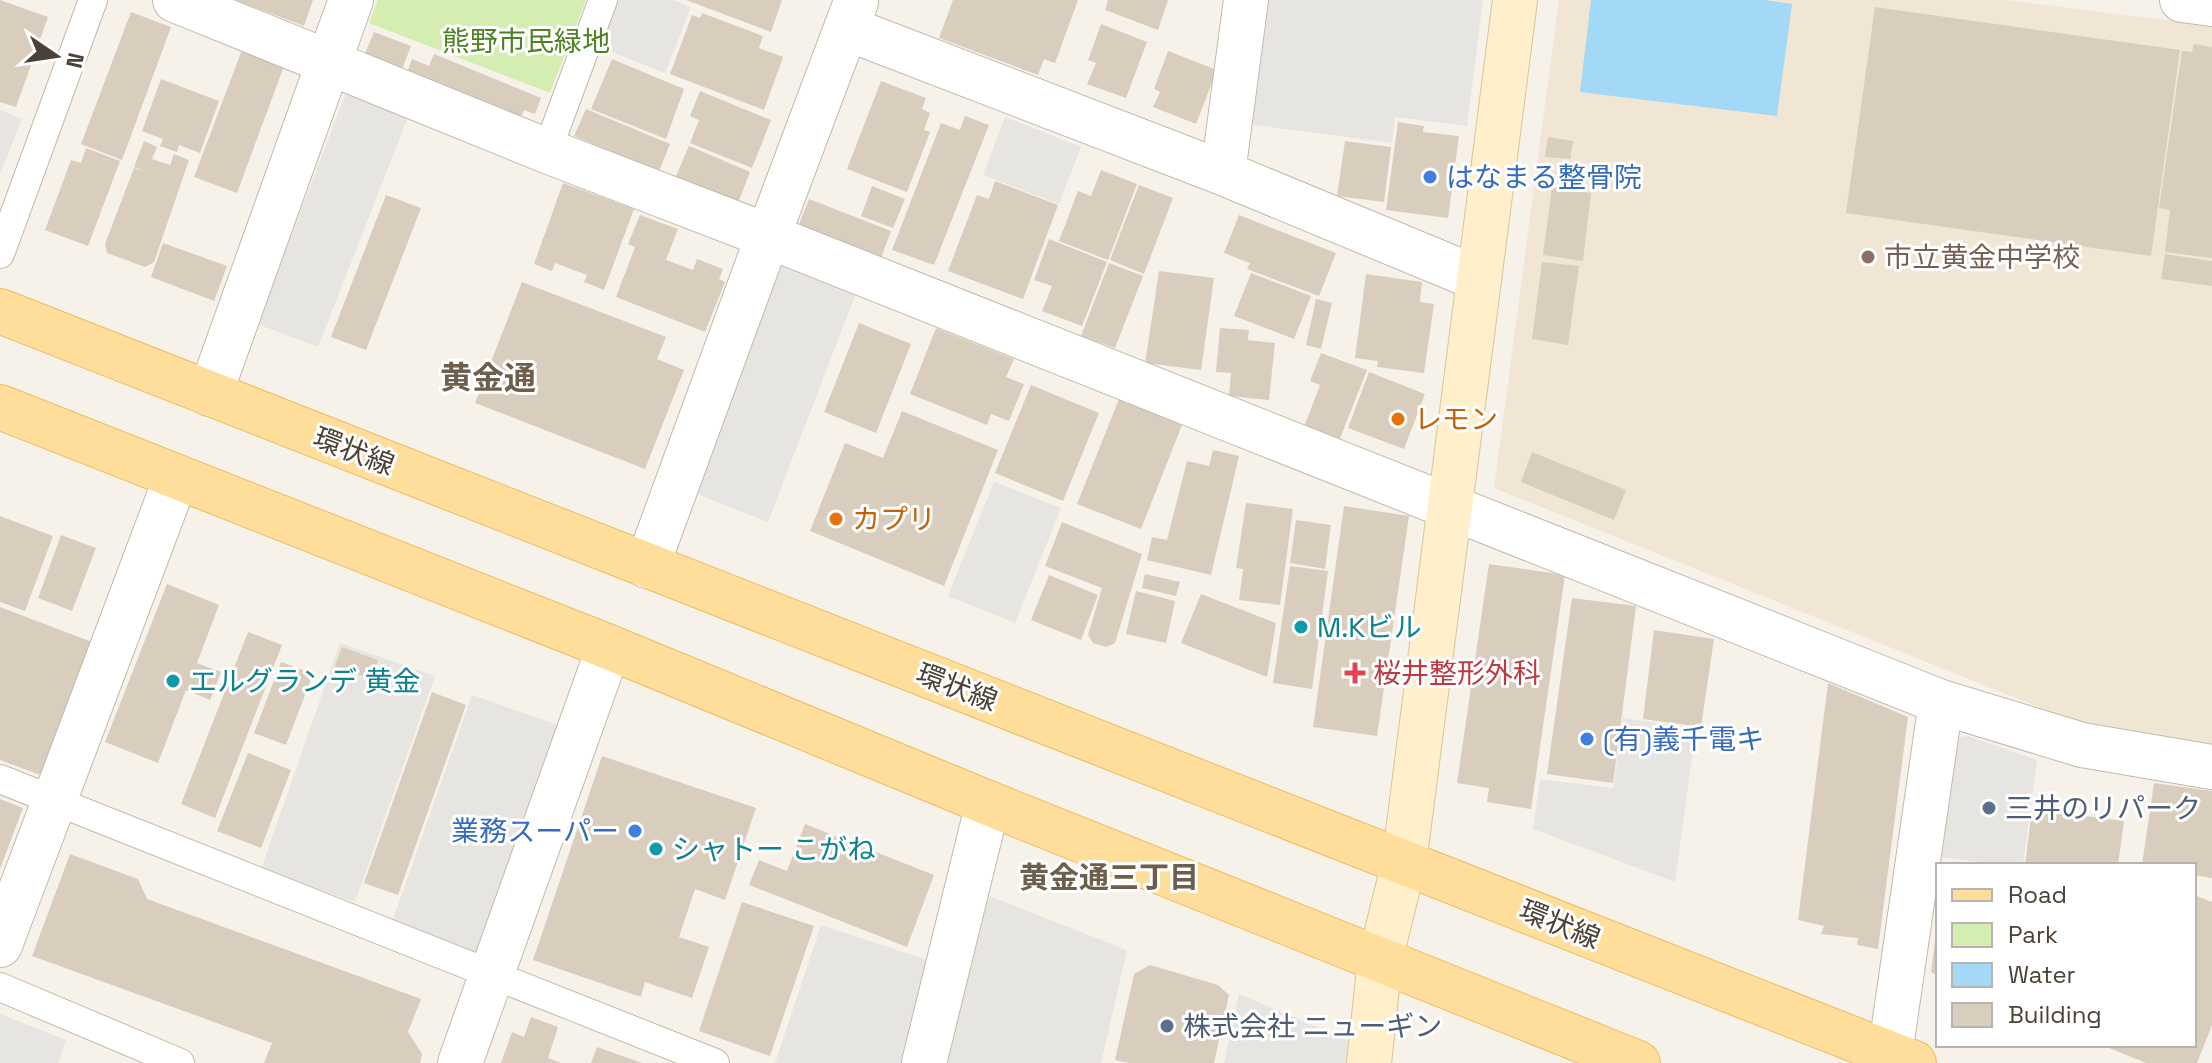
<svg xmlns="http://www.w3.org/2000/svg" width="2212" height="1063" viewBox="0 0 2212 1063" font-family="'Space Grotesk','Noto Sans JP',sans-serif">
  <rect width="100%" height="100%" fill="#f6f2ea"/>
  <path fill="#f0e6d3" d="M1559 0H2007L2212 26V744L2073 721 1494 488Z"/>
  <path fill="#d4edb0" d="M378 0H586L550 93 369 23Z"/>
  <path fill="#e7e5e1" d="M619 0H673L691 7 665 73 601 48Z
    M1264 0H1483L1467 126 1395 117 1392 143 1248 124Z
    M348 88 410 112 318 347 257 324Z
    M0 110 22 119 0 174Z
    M1005 117 1081 147 1059 204 983 175Z
    M784 260 858 288 768 522 694 493Z
    M994 482 1061 508 1015 623 948 596Z
    M340 643 435 676 355 902 261 869Z
    M472 695 564 727 484 955 392 922Z
    M1623 718 1696 728 1675 882 1533 829 1540 779 1613 788Z
    M1968 736 2037 760 2023 865H2002L1940 857 1956 738Z
    M989 896 1127 950 1101 1063H947Z
    M821 925 927 960 903 1063H775Z
    M1239 994 1349 1041 1346 1063H1224Z
    M0 1014 66 1040 58 1063H0Z"/>
  <path fill="#a3d8f6" d="M1591 0H1764L1792 4 1777 116 1580 92Z"/>
  <path fill="#d9cdbe" d="M0 0 48 17 16 107 0 102Z
    M236 0H313L304 26Z
    M686 0H782L771 32Z
    M953 0H1078L1055 63 1044 59 1038 75 939 38Z
    M1108 0H1168L1158 30 1105 10Z
    M1875 7 2180 50 2151 256 1846 213Z
    M131 12 171 27 122 160 81 144Z
    M702 13 763 36 759 48 783 57 764 110 670 74 692 15 700 18Z
    M1101 24 1147 42 1126 98 1087 84 1096 63 1088 60Z
    M374 32 411 46 401 72 364 56Z
    M2194 44 2212 47V258L2165 252 2170 210 2159 208 2182 51 2192 52Z
    M242 50 284 66 237 193 194 177Z
    M1168 51 1217 70 1196 124 1153 107 1160 92 1154 89Z
    M434 54 541 98 535 114 524 110 519 121 406 75 412 59 429 66Z
    M612 59 684 89 666 139 591 109Z
    M161 79 219 101 200 153 179 145 177 152 160 146 163 139 142 131Z
    M881 81 926 98 922 109 930 113 924 130 930 132 907 192 847 169Z
    M700 91 771 120 752 168 690 143 699 120 690 116Z
    M586 109 670 144 659 171 574 136Z
    M965 116 989 125 934 265 892 250 941 123 960 130Z
    M1398 122 1424 126 1423 132 1459 136 1448 218 1386 210Z
    M1548 137 1573 141 1570 159 1545 157Z
    M144 141 157 147 152 159 170 165 174 154 189 160 154 262 145 267 107 253 105 244 134 168 148 173 134 167Z
    M1345 141 1391 147 1384 202 1337 196Z
    M689 146 750 172 735 211 672 185Z
    M86 148 120 161 88 246 45 230 71 160 81 163Z
    M1101 170 1137 184 1108 260 1059 241 1078 191 1091 196Z
    M995 181 1058 205 1023 299 948 271 977 195 989 199Z
    M563 183 634 209 604 290 584 282 587 275 555 263 552 271 534 264Z
    M1139 185 1173 198 1144 274 1110 260Z
    M872 186 905 199 893 228 861 216Z
    M1552 187 1591 193 1583 261 1543 255Z
    M386 195 421 208 366 350 331 337Z
    M809 199 891 231 880 261 797 229Z
    M640 215 678 229 666 260 693 270 697 259 723 269 719 279 725 282 705 332 616 297 635 247 628 244Z
    M1239 215 1336 253 1319 296 1247 269 1250 263 1224 253Z
    M1049 239 1107 262 1082 326 1042 311 1052 286 1034 280Z
    M163 243 227 266 214 301 151 277Z
    M2165 254 2212 261V286L2161 279Z
    M1542 262 1579 266 1568 345 1532 339Z
    M1109 263 1143 276 1115 348 1081 336Z
    M1159 271 1214 278 1201 370 1145 363Z
    M1251 273 1311 296 1294 339 1234 316Z
    M1366 274 1422 282 1420 302 1434 304 1424 373 1377 367 1378 361 1355 358Z
    M522 282 666 337 657 359 684 370 645 469 475 403Z
    M1316 299 1332 303 1321 349 1306 345Z
    M859 323 911 344 876 433 824 412Z
    M936 328 1014 359 1006 377 1024 384 1009 421 991 414 987 425 910 394Z
    M1220 328 1249 330 1248 340 1275 343 1269 400 1229 396 1231 373 1216 372Z
    M1321 353 1367 370 1339 441 1304 427 1320 385 1310 381Z
    M1369 372 1425 394 1404 449 1348 428Z
    M1031 385 1099 413 1063 501 995 473Z
    M1119 399 1182 425 1141 529 1077 504Z
    M902 411 998 450 944 586 810 531 845 443 883 458Z
    M1213 450 1239 456 1211 575 1147 560 1152 537 1167 540 1187 461 1209 466Z
    M1532 452 1626 490 1614 520 1521 482Z
    M1246 503 1293 509 1280 605 1239 600 1243 569 1236 568Z
    M1344 506 1409 516 1377 736 1313 727Z
    M0 516 53 536 25 611 0 602Z
    M1296 520 1331 525 1325 569 1290 563Z
    M1062 522 1142 554 1115 643 1106 647 1093 643 1088 635 1102 588 1045 566Z
    M61 535 96 548 72 611 38 598Z
    M1489 564 1565 575 1531 809 1487 802 1489 788 1457 783Z
    M1290 566 1328 571 1312 689 1273 683Z
    M1145 574 1180 582 1176 596 1142 588Z
    M1049 575 1098 595 1081 640 1031 620Z
    M167 584 219 605 197 663 221 672 210 700 186 690 158 763 105 742Z
    M1136 591 1175 601 1166 643 1126 634Z
    M1201 594 1276 623 1267 677 1181 643Z
    M1572 598 1636 606 1613 783 1547 774Z
    M0 607 92 642 43 776 0 760Z
    M1654 630 1714 639 1701 727 1643 719Z
    M248 632 282 645 215 818 181 804Z
    M342 647 378 660 372 679 335 666Z
    M281 662 313 674 286 745 254 733Z
    M1828 683 1908 717 1878 949 1857 945 1858 938 1821 934 1824 926 1798 920Z
    M432 692 466 705 398 895 364 883Z
    M248 753 291 770 261 848 217 831Z
    M602 756 756 808 725 900 695 889 679 937 709 947 692 998 645 982 641 997 533 960Z
    M2154 783 2212 791V878L2194 875V865H2142Z
    M0 799 23 808 0 869Z
    M2032 809 2124 821 2118 865H2025Z
    M805 824 934 875 907 947 749 885 759 860 787 871Z
    M70 854 138 879 147 899 421 999 408 1032 422 1054 420 1063H264L272 1043 32 956Z
    M2194 895 2212 902V1025L2197 1063H2146L2109 1048 2111 1045H2194Z
    M742 902 814 926 770 1056 699 1031Z
    M1936 933H1938V976L1931 972Z
    M1150 965 1218 985 1229 995 1214 1063H1129L1115 1060 1134 974Z
    M531 1017 558 1027 548 1058 561 1063H501L512 1032 524 1037Z
    M597 1047 642 1063H591Z"/>
  <g fill="none" stroke-linecap="round" stroke-linejoin="round">
    <g stroke="#c2b9ab" stroke-width="30">
      <path id="lane" d="M547 151 603 0
        M0 254 93 0
        M0 779 715 1063
        M0 987 180 1063"/>
    </g>
    <g stroke="#c2b9ab" stroke-width="46">
      <path id="street" d="M175 0 547 151 768 236 1941 702 2082 745 2212 767
        M2182 0 2212 4
        M846 28 1223 173 1479 279
        M1223 173 1246 0
        M210 394 351 0
        M647 566 768 236 856 2
        M0 945 176 478
        M1890 1054 1941 702
        M460 1063 609 647
        M924 1063 988 803"/>
    </g>
    <g stroke="#d9c496" stroke-width="46">
      <path id="secondary" d="M1369 1063 1380 960 1404 863 1515 0"/>
    </g>
    <g stroke="#edbc60" stroke-width="46">
      <path id="primary" d="M0 311 1914 1063
        M0 407 609 647 988 803 1638 1063"/>
    </g>
    <use href="#lane" stroke="#fff" stroke-width="28"/>
    <use href="#street" stroke="#fff" stroke-width="44"/>
    <use href="#secondary" stroke="#fff0cb" stroke-width="44"/>
    <use href="#primary" stroke="#ffdd9a" stroke-width="44"/>
  </g>
  <g fill="#3f7fe0" stroke="#fff" stroke-width="3">
    <circle cx="1430" cy="177" r="8"/>
    <circle cx="1587" cy="739" r="8"/>
    <circle cx="635" cy="831" r="8"/>
  </g>
  <circle fill="#8d6e63" stroke="#fff" stroke-width="3" cx="1868" cy="257" r="8"/>
  <g fill="#e8710a" stroke="#fff" stroke-width="3">
    <circle cx="1398" cy="419" r="8"/>
    <circle cx="836" cy="519" r="8"/>
  </g>
  <g fill="#0f9aa8" stroke="#fff" stroke-width="3">
    <circle cx="1301" cy="627" r="8"/>
    <circle cx="173" cy="681" r="8"/>
    <circle cx="656" cy="849" r="8"/>
  </g>
  <path fill="#e0444e" stroke="#fff" stroke-width="3" d="M1351 661h8v8h8v8h-8v8h-8v-8h-8v-8h8z"/>
  <g fill="#5c6f8a" stroke="#fff" stroke-width="3">
    <circle cx="1989" cy="808" r="8"/>
    <circle cx="1167" cy="1026" r="8"/>
  </g>
  <g text-anchor="middle" dominant-baseline="central" stroke-width="6" stroke-linejoin="round" paint-order="stroke">
    <g font-size="28" fill="#4d8224" stroke="#fff">
      <text x="526" y="41">熊野市民緑地</text>
    </g>
    <g font-size="28" fill="#366cbe" stroke="#fff" text-anchor="start">
      <text x="1446" y="177">はなまる整骨院</text>
      <text x="1603" y="739">(有)義千電キ</text>
      <text x="619" y="831" text-anchor="end">業務スーパー</text>
    </g>
    <g font-size="28" fill="#785e54" stroke="#fff" text-anchor="start">
      <text x="1884" y="257">市立黄金中学校</text>
    </g>
    <g font-size="28" fill="#c56008" stroke="#fff" text-anchor="start">
      <text x="1414" y="419">レモン</text>
      <text x="852" y="519">カプリ</text>
    </g>
    <g font-size="28" fill="#4b4237" stroke="#fff">
      <text transform="translate(354 451) rotate(21)">環状線</text>
      <text transform="translate(957 687) rotate(21)">環状線</text>
      <text transform="translate(1560 924) rotate(22)">環状線</text>
    </g>
    <g font-size="28" fill="#0d838f" stroke="#fff" text-anchor="start">
      <text x="1317" y="627">M.Kビル</text>
      <text x="189" y="681">エルグランデ 黄金</text>
      <text x="672" y="849">シャトー こがね</text>
    </g>
    <g font-size="28" fill="#be3a42" stroke="#fff" text-anchor="start">
      <text x="1373" y="673">桜井整形外科</text>
    </g>
    <g font-size="28" fill="#4e5e75" stroke="#fff" text-anchor="start">
      <text x="2005" y="808">三井のリパーク</text>
      <text x="1183" y="1026">株式会社 ニューギン</text>
    </g>
    <g font-size="30" font-weight="bold" fill="#6e5f4d" stroke="#fff">
      <text x="1109" y="877">黄金通三丁目</text>
    </g>
    <g font-size="32" font-weight="bold" fill="#6e5f4d" stroke="#fff">
      <text x="488" y="378">黄金通</text>
    </g>
  </g>
  <rect x="1936" y="863" width="260" height="184" fill="#ffffff" stroke="#b7b3af" stroke-width="2"/>
  <rect x="1952" y="889" width="40" height="12" fill="#ffdd9a" stroke="#b7b3af" stroke-width="2"/>
  <text x="2008" y="903" font-size="24" fill="#4b4237">Road</text>
  <rect x="1952" y="923" width="40" height="24" fill="#d4edb0" stroke="#b7b3af" stroke-width="2"/>
  <text x="2008" y="943" font-size="24" fill="#4b4237">Park</text>
  <rect x="1952" y="963" width="40" height="24" fill="#a3d8f6" stroke="#b7b3af" stroke-width="2"/>
  <text x="2008" y="983" font-size="24" fill="#4b4237">Water</text>
  <rect x="1952" y="1003" width="40" height="24" fill="#d9cdbe" stroke="#b7b3af" stroke-width="2"/>
  <text x="2008" y="1023" font-size="24" fill="#4b4237">Building</text>
  <g transform="translate(56 56) rotate(103)" stroke="#ffffff" stroke-width="6" paint-order="stroke">
  <path d="M0-6L14 30L0 20L-14 30Z" fill="#4b4237"/>
  <text y="-12" font-size="22" font-weight="bold" text-anchor="middle" fill="#4b4237">N</text>
  </g>
</svg>
